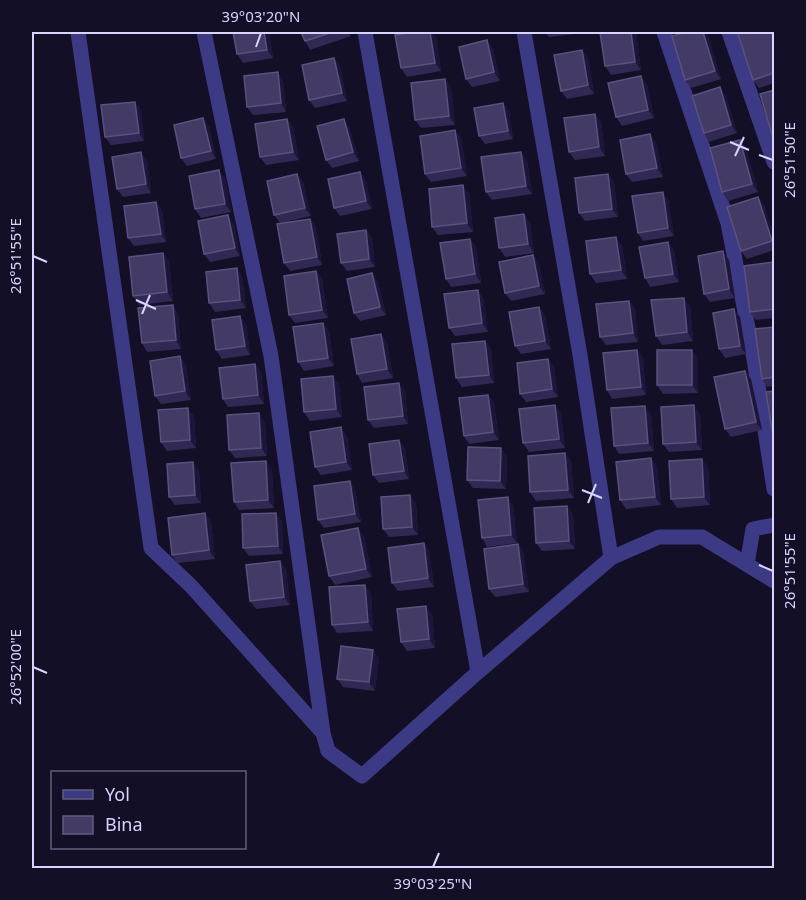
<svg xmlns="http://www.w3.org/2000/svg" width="806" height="900" viewBox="0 0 806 900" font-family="'Noto Sans',sans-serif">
  <rect width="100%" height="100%" fill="#130f26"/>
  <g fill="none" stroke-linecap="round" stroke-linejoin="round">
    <path stroke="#3d3a85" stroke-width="15" d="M78 32 151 548 191 586 323 733 328 751 362 776 478 672 611 558 659 537H702L774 581
      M204 32 271 356 323 733
      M365 32 478 672
      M524 32 580 355 611 558
      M664 32 728 223 754 359 774 489
      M729 32 774 162
      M747 564 753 529 774 525"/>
  </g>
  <path fill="#312854" d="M269 32 273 58 243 63 237 54Z
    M301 32H348L351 36 310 50 305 41Z
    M545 32H584V33L549 37Z
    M774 32V83L759 88 753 80Z
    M636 33 641 70 611 75 605 66Z
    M708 35 721 79 691 88 685 80Z
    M436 37 441 71 407 77 401 68Z
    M493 48 500 81 472 87 466 79Z
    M582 50 588 58 594 94 567 99 561 91Z
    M334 58 340 66 347 101 315 108 309 100Z
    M445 79 451 88 455 125 421 128 415 120Z
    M283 81 286 112 253 115 247 107Z
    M647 84 654 118 622 126 616 117Z
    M720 87 726 96 737 133 709 142 704 133Z
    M135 102 141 110 144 141 111 145 105 137Z
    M509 111 513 139 485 144 479 136Z
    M595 114 601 122 605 156 575 160 569 152Z
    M287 119 293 127 299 160 266 165 260 157Z
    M209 126 216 159 187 166 181 158Z
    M349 127 359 161 332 168 326 160Z
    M455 130 461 138 467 176 431 182 425 174Z
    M740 140 746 148 758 192 728 201 722 192Z
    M656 142 663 177 632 182 626 174Z
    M147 160 151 193 123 197 117 189Z
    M527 160 532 194 492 200 486 192Z
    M360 172 366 181 372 209 340 216 334 208Z
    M297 174 303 182 311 216 280 223 274 215Z
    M608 174 614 182 618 217 585 221 579 213Z
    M225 178 231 212 201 218 195 209Z
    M469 193 473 232 438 235 432 227Z
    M758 197 764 205 774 238V250L747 259 741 251Z
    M668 200 674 236 643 241 638 233Z
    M162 210 166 242 134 246 128 238Z
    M310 219 316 227 322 265 290 271 284 263Z
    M530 222 534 253 505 257 499 248Z
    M234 224 240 256 210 262 204 254Z
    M366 230 372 238 375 267 347 271 341 263Z
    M470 239 476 247 481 283 451 287 446 279Z
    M668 242 674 251 679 282 650 287 645 278Z
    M622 245 627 279 596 283 590 274Z
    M163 253 169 261 173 301 139 305 133 296Z
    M533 255 539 264 545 294 511 301 505 293Z
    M729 260 735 298 710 302 704 294Z
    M774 262V318L756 320 750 312Z
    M316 271 322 279 328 318 295 323 289 315Z
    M372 273 378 282 386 315 360 321 354 313Z
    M242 276 246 308 215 312 209 303Z
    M483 298 488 332 455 336 449 328Z
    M629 301 635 309 638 342 606 345 600 337Z
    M173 305 178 314 181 349 147 352 142 343Z
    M690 306 693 341 662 345 656 336Z
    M539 307 545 315 551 349 521 354 515 346Z
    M740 317 746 354 725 358 719 349Z
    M323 323 329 331 334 366 304 371 298 362Z
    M246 324 250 355 222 359 216 350Z
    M774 327V386L767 387 762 379Z
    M485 341 491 349 494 383 462 387 456 378Z
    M387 342 393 378 362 383 357 374Z
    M637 350 643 358 646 395 612 399 607 390Z
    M698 358V393L663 394 657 385Z
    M548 359 554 367 558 397 526 402 520 394Z
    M255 364 261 372 264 404 228 407 223 399Z
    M186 365 191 400 161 404 155 396Z
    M745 371 751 379 762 430 731 437 725 429Z
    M333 376 339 384 342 417 310 421 304 412Z
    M405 391 408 424 374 428 368 420Z
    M488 395 494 403 499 440 469 444 464 436Z
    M561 413 565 448 529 452 523 443Z
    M651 414 654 451 619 454 614 446Z
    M700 414 702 450 669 452 663 444Z
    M194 416 196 448 167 451 161 442Z
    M265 422 267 456 235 458 229 450Z
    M347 436 352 470 321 475 315 467Z
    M399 440 405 449 409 479 379 483 373 475Z
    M565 453 571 461 574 498 536 501 530 492Z
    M507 456 506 489 473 488 467 480Z
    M657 466 661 505 626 509 620 500Z
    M708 467 710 505 677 508 671 499Z
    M272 469 274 508 239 510 234 502Z
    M199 470 201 503 175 505 169 497Z
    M355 489 361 522 324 528 318 520Z
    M416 503 418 535 389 537 383 529Z
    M513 505 517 543 487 547 482 538Z
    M567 506 573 514 575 549 542 551 536 543Z
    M205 513 211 522 215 559 177 563 172 555Z
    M282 521 283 554 249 556 243 548Z
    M364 536 372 577 335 585 329 576Z
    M424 543 429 551 434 587 398 591 392 583Z
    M518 544 523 552 529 592 495 597 489 589Z
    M280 561 286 570 290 605 256 609 250 601Z
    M371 593 373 631 337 633 332 625Z
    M432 614 435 648 407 651 401 642Z
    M379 658 375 691 343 687 337 679Z"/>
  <path fill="#1d163a" d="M264 32H269L273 58 267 50Z
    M430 32H432L436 37 441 71 435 63Z
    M631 32H635L636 33 641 70 635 62Z
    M703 32H705L708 35 721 79 715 71Z
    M487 40 493 48 500 81 494 72Z
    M582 50 588 58 594 94 588 85Z
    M334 58 340 66 347 101 342 93Z
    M278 72 283 81 286 112 281 103Z
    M641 76 647 84 654 118 648 110Z
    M445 79 451 88 455 125 449 116Z
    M720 87 726 96 737 133 731 125Z
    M135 102 141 110 144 141 139 133Z
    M503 103 509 111 513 139 508 131Z
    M595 114 601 122 605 156 599 147Z
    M203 118 209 126 216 159 211 151Z
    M287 119 293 127 299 160 293 152Z
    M344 119 349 127 359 161 353 152Z
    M455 130 461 138 467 176 461 168Z
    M650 134 656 142 663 177 657 168Z
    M740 140 746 148 758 192 752 184Z
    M141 152 147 160 151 193 146 184Z
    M521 152 527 160 532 194 526 186Z
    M219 170 225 178 231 212 225 204Z
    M360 172 366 181 372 209 366 201Z
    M297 174 303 182 311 216 305 208Z
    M608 174 614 182 618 217 612 209Z
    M463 185 469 193 473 232 467 223Z
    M663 192 668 200 674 236 668 228Z
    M758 197 764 205 774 238V244L772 241Z
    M156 202 162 210 166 242 161 234Z
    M524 214 530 222 534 253 528 244Z
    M228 215 234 224 240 256 235 248Z
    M310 219 316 227 322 265 317 257Z
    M366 230 372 238 375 267 369 259Z
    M616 237 622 245 627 279 621 270Z
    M470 239 476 247 481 283 475 274Z
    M668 242 674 251 679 282 673 274Z
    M723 251 729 260 735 298 729 289Z
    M163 253 169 261 173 301 167 292Z
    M533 255 539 264 545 294 539 286Z
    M237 268 242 276 246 308 240 300Z
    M316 271 322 279 328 318 322 310Z
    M372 273 378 282 386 315 380 307Z
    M478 290 483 298 488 332 482 323Z
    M684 298 690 306 693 341 687 332Z
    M629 301 635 309 638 342 633 333Z
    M173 305 178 314 181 349 176 340Z
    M539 307 545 315 551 349 545 341Z
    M734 309 740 317 746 354 740 346Z
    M240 316 246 324 250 355 245 346Z
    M323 323 329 331 334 366 328 358Z
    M381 334 387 342 393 378 387 369Z
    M485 341 491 349 494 383 489 375Z
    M637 350 643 358 646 395 641 387Z
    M692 350 698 358V393L692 385Z
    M180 356 186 365 191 400 185 391Z
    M548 359 554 367 558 397 552 389Z
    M255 364 261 372 264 404 258 395Z
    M745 371 751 379 762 430 756 422Z
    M333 376 339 384 342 417 336 409Z
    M399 383 405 391 408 424 403 416Z
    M488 395 494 403 499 440 493 432Z
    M555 405 561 413 565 448 559 439Z
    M694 405 700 414 702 450 696 442Z
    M645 406 651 414 654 451 648 443Z
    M188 408 194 416 196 448 190 440Z
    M259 413 265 422 267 456 261 448Z
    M341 427 347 436 352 470 346 462Z
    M399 440 405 449 409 479 404 471Z
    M501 448 507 456 506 489 500 481Z
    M565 453 571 461 574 498 568 490Z
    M651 458 657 466 661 505 655 497Z
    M702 459 708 467 710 505 704 497Z
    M266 461 272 469 274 508 268 500Z
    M193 462 199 470 201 503 195 495Z
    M350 481 355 489 361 522 355 514Z
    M410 495 416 503 418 535 412 527Z
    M508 497 513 505 517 543 511 535Z
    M567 506 573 514 575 549 569 541Z
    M205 513 211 522 215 559 209 550Z
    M276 513 282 521 283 554 278 546Z
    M358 528 364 536 372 577 366 569Z
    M424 543 429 551 434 587 428 578Z
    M518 544 523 552 529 592 523 584Z
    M280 561 286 570 290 605 284 597Z
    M365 585 371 593 373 631 368 622Z
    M426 606 432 614 435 648 429 639Z
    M373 650 379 658 375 691 369 682Z"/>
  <path fill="#433a66" stroke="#5a527e" stroke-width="1.5" d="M233 32H264L267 50 237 54Z
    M301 32H333L305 41Z
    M415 32H430L435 63 401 68 395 35Z
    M600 32H631L635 62 605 66Z
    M687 32H703L715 71 685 80 672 36Z
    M746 32H774V73L753 80 738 34Z
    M487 40 494 72 466 79 459 47Z
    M582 50 588 85 561 91 554 55Z
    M334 58 342 93 309 100 302 65Z
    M278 72 281 103 247 107 244 76Z
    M641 76 648 110 616 117 608 83Z
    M445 79 449 116 415 120 411 83Z
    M720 87 731 125 704 133 692 96Z
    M774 90V141L760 94Z
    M135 102 139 133 105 137 101 105Z
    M503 103 508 131 479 136 474 108Z
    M595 114 599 147 569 152 564 118Z
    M203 118 211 151 181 158 174 125Z
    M287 119 293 152 260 157 255 124Z
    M344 119 353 152 326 160 317 126Z
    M455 130 461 168 425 174 420 136Z
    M650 134 657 168 626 174 620 140Z
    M740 140 752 184 722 192 710 148Z
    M141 152 146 184 117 189 112 157Z
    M521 152 526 186 486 192 481 157Z
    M219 170 225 204 195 209 189 176Z
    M360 172 366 201 334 208 328 179Z
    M297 174 305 208 274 215 267 181Z
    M608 174 612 209 579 213 575 178Z
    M463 185 467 223 432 227 429 189Z
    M663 192 668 228 638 233 632 196Z
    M758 197 772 241 741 251 727 207Z
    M156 202 161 234 128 238 124 206Z
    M524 214 528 244 499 248 495 218Z
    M228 215 235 248 204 254 198 221Z
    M310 219 317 257 284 263 277 224Z
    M366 230 369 259 341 263 337 234Z
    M616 237 621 270 590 274 586 241Z
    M470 239 475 274 446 279 440 243Z
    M668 242 673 274 645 278 639 247Z
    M723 251 729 289 704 294 698 256Z
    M163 253 167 292 133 296 129 257Z
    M533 255 539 286 505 293 499 262Z
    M774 262V309L750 312 744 266Z
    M237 268 240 300 209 303 206 272Z
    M316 271 322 310 289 315 284 276Z
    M372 273 380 307 354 313 347 279Z
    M478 290 482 323 449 328 444 294Z
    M684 298 687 332 656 336 651 300Z
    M629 301 633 333 600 337 596 304Z
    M173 305 176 340 142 343 138 308Z
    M539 307 545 341 515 346 509 312Z
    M734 309 740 346 719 349 713 313Z
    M240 316 245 346 216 350 212 320Z
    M323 323 328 358 298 362 293 327Z
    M774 327V377L762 379 755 329Z
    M381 334 387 369 357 374 351 339Z
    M485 341 489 375 456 378 452 344Z
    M637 350 641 387 607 390 603 353Z
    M657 350H692V385H657Z
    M180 356 185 391 155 396 150 361Z
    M548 359 552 389 520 394 517 363Z
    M255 364 258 395 223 399 219 368Z
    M745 371 756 422 725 429 714 377Z
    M333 376 336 409 304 412 301 379Z
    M399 383 403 416 368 420 364 387Z
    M774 391V443L766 392Z
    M488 395 493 432 464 436 459 398Z
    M555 405 559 439 523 443 519 409Z
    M694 405 696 442 663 444 661 407Z
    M645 406 648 443 614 446 611 408Z
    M188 408 190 440 161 442 158 410Z
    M259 413 261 448 229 450 227 415Z
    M341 427 346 462 315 467 310 432Z
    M399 440 404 471 373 475 369 444Z
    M468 447 501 448 500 481 467 480Z
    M565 453 568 490 530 492 528 456Z
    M651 458 655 497 620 500 616 462Z
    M702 459 704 497 671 499 669 461Z
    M266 461 268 500 234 502 231 463Z
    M193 462 195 495 169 497 167 464Z
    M350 481 355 514 318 520 314 486Z
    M410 495 412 527 383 529 381 497Z
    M508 497 511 535 482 538 478 500Z
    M567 506 569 541 536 543 534 508Z
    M205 513 209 550 172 555 168 518Z
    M276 513 278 546 243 548 242 514Z
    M358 528 366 569 329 576 321 535Z
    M424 543 428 578 392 583 388 548Z
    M518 544 523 584 489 589 484 549Z
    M280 561 284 597 250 601 246 565Z
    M365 585 368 622 332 625 329 587Z
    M426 606 429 639 401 642 397 609Z
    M341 646 373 650 369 682 337 679Z"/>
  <path fill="none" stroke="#d9d4ff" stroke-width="2" d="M256 47 261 33M730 142 749 150M759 155 773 160M735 156 744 137M33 256 47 262M136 300 156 309M142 314 150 295M582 490 602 498M588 503 596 484M759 565 773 571M33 667 47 673M433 867 439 853"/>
  <rect width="806" height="900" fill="none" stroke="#130f26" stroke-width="66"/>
  <rect x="51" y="771" width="195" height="78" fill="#130f26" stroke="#625e7d" stroke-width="1.5"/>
  <rect x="63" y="790" width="30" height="9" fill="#3d3a85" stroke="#625e7d" stroke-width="1.5"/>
  <text x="105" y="801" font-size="18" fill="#d9d4ff">Yol</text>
  <rect x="63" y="816" width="30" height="18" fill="#433a66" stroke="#625e7d" stroke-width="1.5"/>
  <text x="105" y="831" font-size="18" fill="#d9d4ff">Bina</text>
  <rect x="33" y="33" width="740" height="834" fill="none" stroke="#d9d4ff" stroke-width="2"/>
  <g font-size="15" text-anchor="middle" fill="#d9d4ff">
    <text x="261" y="22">39°03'20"N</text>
    <text transform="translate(790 160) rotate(-90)" y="5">26°51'50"E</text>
    <text transform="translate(16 256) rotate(-90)" y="5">26°51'55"E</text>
    <text transform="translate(790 571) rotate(-90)" y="5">26°51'55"E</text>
    <text transform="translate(16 667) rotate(-90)" y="5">26°52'00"E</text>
    <text x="433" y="889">39°03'25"N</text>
  </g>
</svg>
